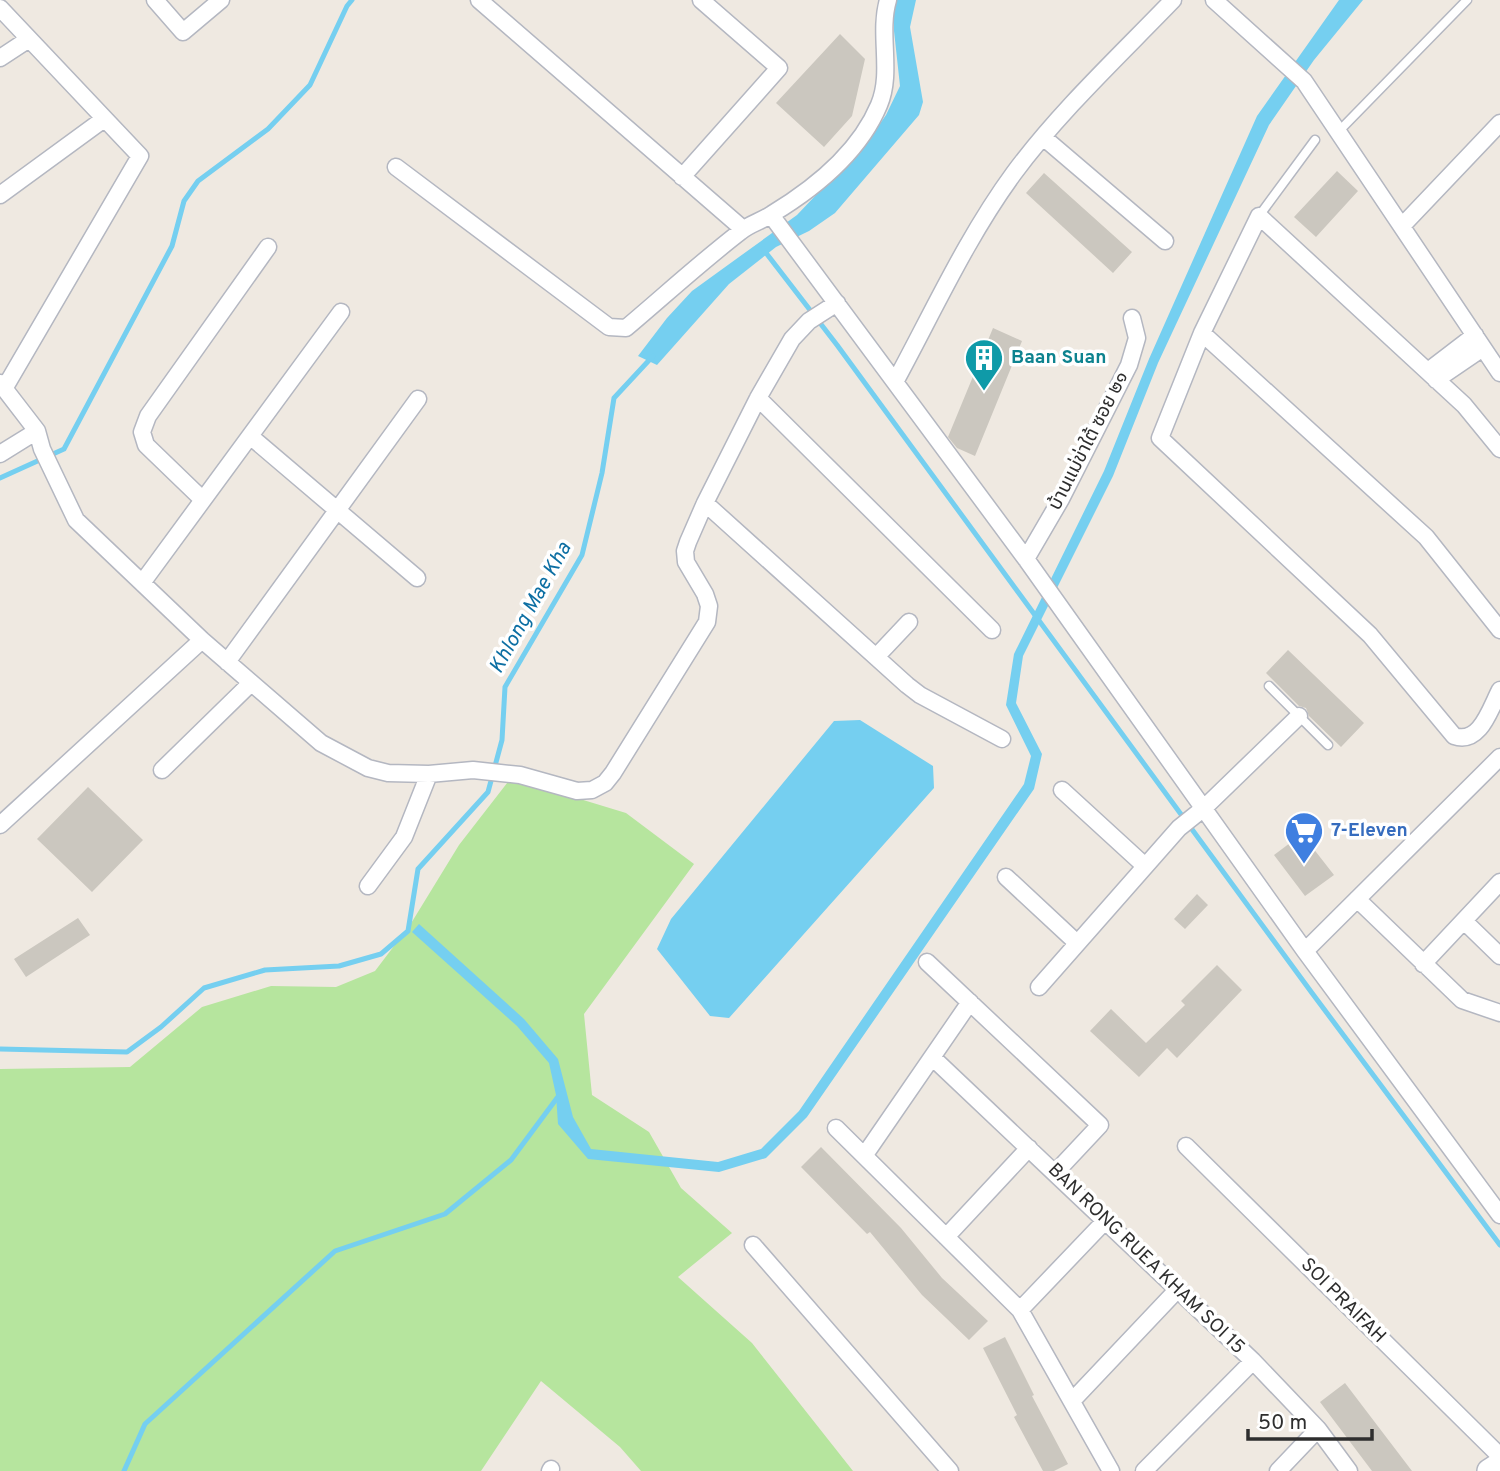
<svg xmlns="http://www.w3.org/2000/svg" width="1500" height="1471" viewBox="0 0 1500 1471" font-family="Overpass,'Noto Sans Thai',sans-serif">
  <rect width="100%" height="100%" fill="#efe9e1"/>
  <path fill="#b6e59e" d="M511 778 626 813 694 864 584 1014 592 1095 649 1132 681 1188 732 1233 678 1277 752 1343 853 1471H641L620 1447 541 1381 481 1471H0V1069L130 1067 202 1007 271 986 336 987 375 971 410 925 459 845Z"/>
  <path fill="#75cff0" d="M894 0H916L910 27 923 102 919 115 835 213 809 231 776 247 729 284 657 365 638 356 667 318 692 291 797 215 870 138 886 115 900 86 894 31Z
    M1339 0H1363L1314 60 1269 125 1158 363 1113 476 1023 656 1016 703 1042 754 1034 789 807 1117 766 1158 719 1172 588 1159 558 1124 556 1095 549 1063 517 1026 412 932 419 924 524 1019 558 1059 573 1117 591 1149 718 1162 761 1149 799 1111 1024 784 1031 756 1006 705 1014 654 1104 471 1149 359 1257 116Z
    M860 720 933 766 934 788 729 1018 710 1016 657 949 671 919 834 721Z"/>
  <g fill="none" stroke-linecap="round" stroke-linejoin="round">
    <path stroke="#75cff0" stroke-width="5" d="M763 249 837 345 1312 993 1500 1245
      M0 478 64 449 172 246 184 201 198 181 268 129 310 85 347 6 352 0
      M0 1049 127 1052 161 1027 204 988 265 970 339 966 381 954 408 931 418 869 488 792 502 740 505 687 582 555 602 473 614 398 653 356
      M124 1471 145 1424 335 1251 445 1214 511 1160 560 1094"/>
  </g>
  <path fill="#cbc7bf" d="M840 34 865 59 852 116 824 147 776 103Z
    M1337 171 1358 191 1316 237 1294 217Z
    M1044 173 1132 252 1113 273 1026 193Z
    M993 328 1022 341 975 456 957 448 948 437Z
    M1288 650 1364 723 1341 747 1309 716 1306 708 1299 706 1266 673Z
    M88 787 143 840 92 892 37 839Z
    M1302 834 1334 875 1305 896 1274 855Z
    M1197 894 1208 905 1185 929 1174 919Z
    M78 918 90 935 26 977 14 959Z
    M1217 965 1242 990 1177 1058 1167 1048 1139 1077 1090 1031 1111 1009 1146 1043 1185 1005 1181 1001Z
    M821 1147 901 1228 942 1278 988 1321 969 1340 922 1295 870 1232 867 1234 801 1167Z
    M1005 1337 1034 1395 1032 1396 1068 1464 1054 1471H1043L1014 1417 1017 1415 983 1348Z
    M1345 1383 1412 1471H1372L1320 1402Z"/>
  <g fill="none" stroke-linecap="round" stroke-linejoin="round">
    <g stroke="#b4b7c1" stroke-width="11">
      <path id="lane" d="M1339 131 1467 0
        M1259 216 1315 140
        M1269 686 1328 745"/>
    </g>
    <g stroke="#b4b7c1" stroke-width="19">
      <path id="street" d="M155 0 183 32 221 0
        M479 0 743 229
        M1214 0 1304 81 1500 373
        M0 8 140 156 4 389
        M0 58 29 39
        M1043 137 1165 241
        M396 167 609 327 626 328C664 296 701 262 740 232 749 224 762 221 772 214 815 188 859 153 879 105 893 72 878 34 888 0
        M682 177 779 68 701 0
        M0 195 104 119
        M771 215 1026 559 1305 951 1500 1215
        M1402 226 1500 123
        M1202 333 1426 537 1500 630
        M1428 371 1475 335
        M1436 380 1483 348
        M895 382C933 312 967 237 1014 173 1060 111 1119 56 1173 0
        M0 383 37 431 42 449 76 520 202 640 321 743 368 768 388 773 429 774 473 770 520 775 577 791 592 790 605 783 613 773 707 622 709 606 705 594 686 562 685 551 688 542 705 503 758 398 792 339 809 321 837 303
        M758 398 992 630
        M250 436 417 578
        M1500 449 1464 405 1259 216 1202 333 1160 438 1370 635 1454 736C1480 745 1490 709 1500 690
        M0 454 37 431
        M203 500 146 445 142 432 148 416 268 247
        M705 503 907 685 920 695 1002 739
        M1026 559 1061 499 1129 365 1137 338 1132 318
        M142 583 341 312
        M876 657 909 622
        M227 662 418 399
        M162 770 251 683
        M1062 790 1145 866
        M0 825 202 640
        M1006 877 1077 943
        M368 886 404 837 429 774
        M1357 899 1462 1000 1500 1013
        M1464 921 1500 956
        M1305 951 1500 757
        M927 962 1100 1125 1055 1173
        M1423 964 1500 882
        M1039 987 1179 828 1204 808 1299 716
        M932 1057 1253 1361 1318 1429 1349 1471
        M836 1128 1020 1310 1111 1471
        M1186 1146 1500 1456
        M864 1156 970 1002
        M946 1237 1029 1148
        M753 1245 950 1471
        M1020 1310 1105 1221
        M1072 1401 1178 1289
        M550 1471 551 1469
        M1144 1471 1253 1361
        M1278 1471 1318 1429"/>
    </g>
    <g stroke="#b4b7c1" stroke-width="26">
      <path id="secondary" d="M1489 1471 1500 1464"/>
    </g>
    <use href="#lane" stroke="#fff" stroke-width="8"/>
    <use href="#street" stroke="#fff" stroke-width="16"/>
    <use href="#secondary" stroke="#fff" stroke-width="23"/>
  </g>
  <defs>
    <g id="building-pin" transform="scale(2.0125)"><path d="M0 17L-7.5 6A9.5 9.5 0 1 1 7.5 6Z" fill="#0f9aa8" stroke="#fff"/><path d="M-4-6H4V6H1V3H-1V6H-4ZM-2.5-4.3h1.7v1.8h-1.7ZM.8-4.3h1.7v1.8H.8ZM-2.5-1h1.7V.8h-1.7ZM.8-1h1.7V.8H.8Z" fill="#fff"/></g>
    <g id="supermarket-pin" transform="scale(2.0125)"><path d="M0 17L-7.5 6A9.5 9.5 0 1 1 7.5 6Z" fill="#3f7fe0" stroke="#fff"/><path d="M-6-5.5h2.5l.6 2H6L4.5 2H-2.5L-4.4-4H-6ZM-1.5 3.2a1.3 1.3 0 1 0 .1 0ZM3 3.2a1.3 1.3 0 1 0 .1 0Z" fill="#fff"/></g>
  </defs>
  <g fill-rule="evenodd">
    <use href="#building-pin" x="984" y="358"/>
    <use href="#supermarket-pin" x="1304" y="831"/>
  </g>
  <g text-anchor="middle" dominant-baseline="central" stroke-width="7" stroke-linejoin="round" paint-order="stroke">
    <g font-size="19" font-weight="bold" fill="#0d838f" stroke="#fff" text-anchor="start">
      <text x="1011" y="358">Baan Suan</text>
    </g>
    <g font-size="19" fill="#2e2e2e" stroke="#fff">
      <text transform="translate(1089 441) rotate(-63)">บ้านแม่ข่าใต้ ซอย ๒๑</text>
      <text transform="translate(1146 1259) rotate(44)">BAN RONG RUEA KHAM SOI 15</text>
      <text transform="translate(1343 1301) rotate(45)">SOI PRAIFAH</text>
    </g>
    <g font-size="19" font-weight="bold" fill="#366cbe" stroke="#fff" text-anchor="start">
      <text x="1331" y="831">7-Eleven</text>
    </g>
    <g font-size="21" font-style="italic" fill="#0d6fa3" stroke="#fff">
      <text transform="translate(531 608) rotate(-61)">Khlong Mae Kha</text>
    </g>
  </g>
  <path d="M1248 1429v10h124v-10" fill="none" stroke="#2e2e2e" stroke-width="3.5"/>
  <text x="1258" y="1429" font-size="21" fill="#2e2e2e" stroke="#ffffff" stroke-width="5" paint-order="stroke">50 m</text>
</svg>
